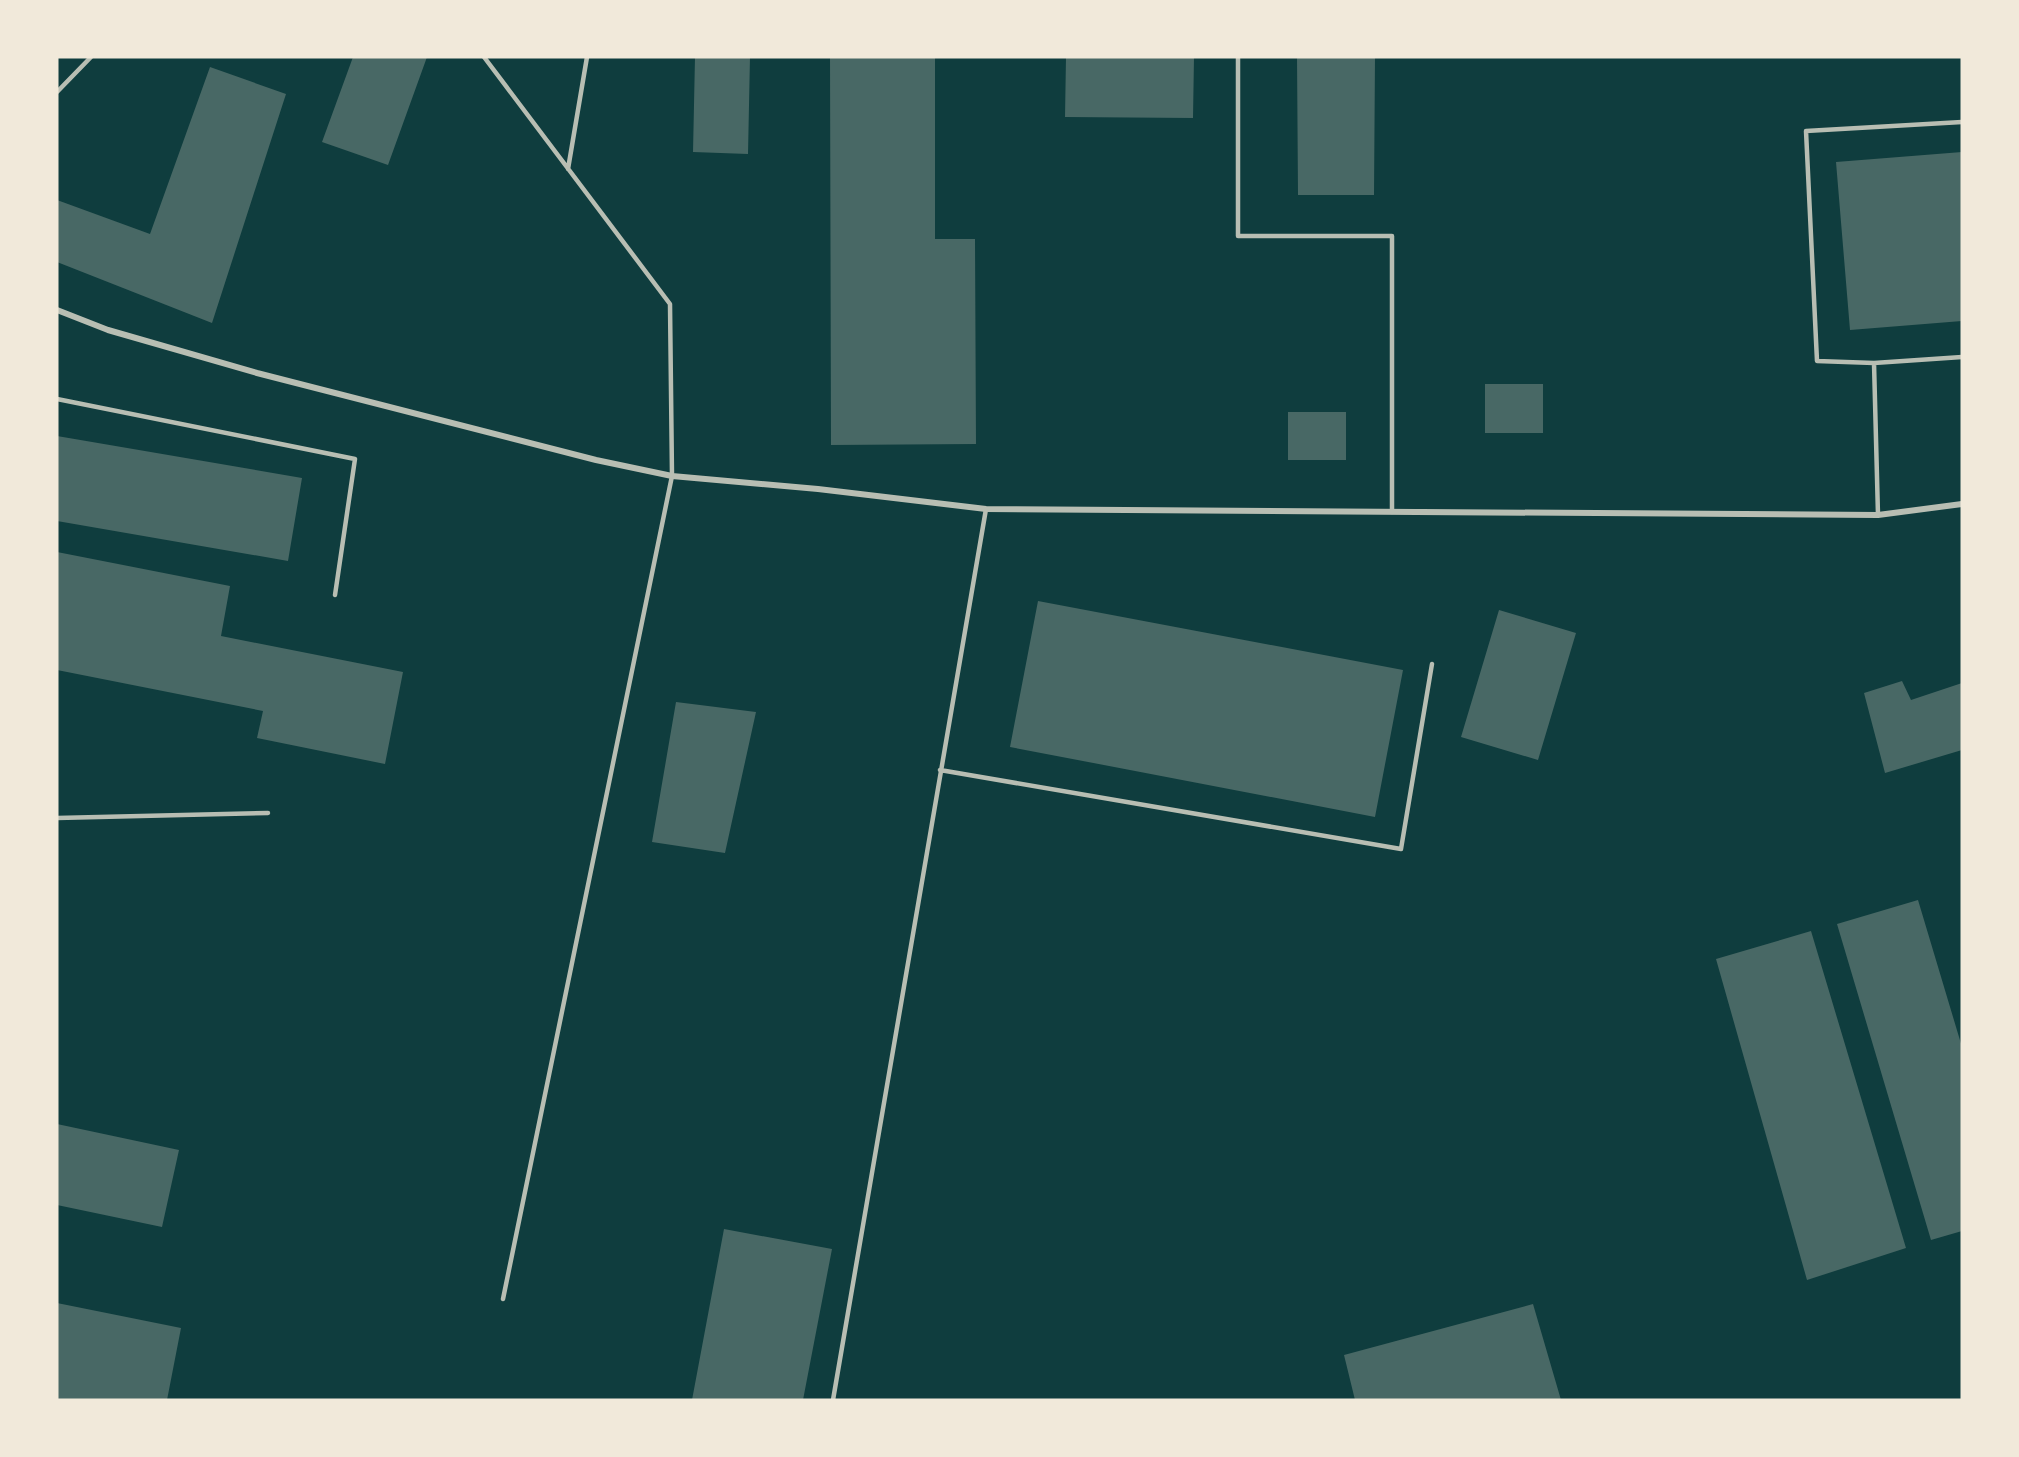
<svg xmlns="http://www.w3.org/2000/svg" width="2019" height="1457" viewBox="0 0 2019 1457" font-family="Inter,sans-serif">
  <rect width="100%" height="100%" fill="#0f3d3e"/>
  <path fill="#486865" d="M353 57H427L388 165 322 142Z
    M695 57H750L748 154 693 152Z
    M830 57H935V239H975L976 444 831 445Z
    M1066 57H1194L1193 118 1065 117Z
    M1297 57H1375L1374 195H1298Z
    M210 67 286 94 212 323 57 262V200L150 234Z
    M1962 152V321L1850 330 1836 162Z
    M1485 384H1543V433H1485Z
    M1288 412H1346V460H1288Z
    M57 436 302 478 288 561 57 521Z
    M57 552 230 586 221 636 403 672 385 764 257 738 263 711 57 670Z
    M1038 601 1403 670 1375 817 1010 747Z
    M1499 610 1576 633 1538 760 1461 737Z
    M1902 681 1911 700 1962 683V750L1885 773 1864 693Z
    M676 702 756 712 725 853 652 842Z
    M1918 900 1962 1047V1231L1931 1240 1837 924Z
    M1811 931 1906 1248 1807 1280 1716 959Z
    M57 1124 179 1150 162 1227 57 1205Z
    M724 1229 832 1249 803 1400H692Z
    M57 1303 181 1328 167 1400H57Z
    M1533 1304 1561 1400H1355L1344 1355Z"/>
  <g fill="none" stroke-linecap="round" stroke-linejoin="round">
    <path stroke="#b8beb3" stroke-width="4.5" d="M484 57 670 304 672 476 503 1299
      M1238 57V236H1392V512
      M57 92 91 57
      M568 169 587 57
      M1874 363 1817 361 1806 131 1962 122
      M57 399 355 459 335 595
      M1878 515 1874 363 1962 357
      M940 770 1401 849 1432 664
      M57 818 268 813
      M833 1400 986 509"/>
    <path stroke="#b8beb3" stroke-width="6" d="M57 310 108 330 257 373 596 460 672 476 818 489 986 509 1878 515 1962 504"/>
  </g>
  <rect width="2019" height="1457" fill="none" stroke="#f1e9da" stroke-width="117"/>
</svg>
